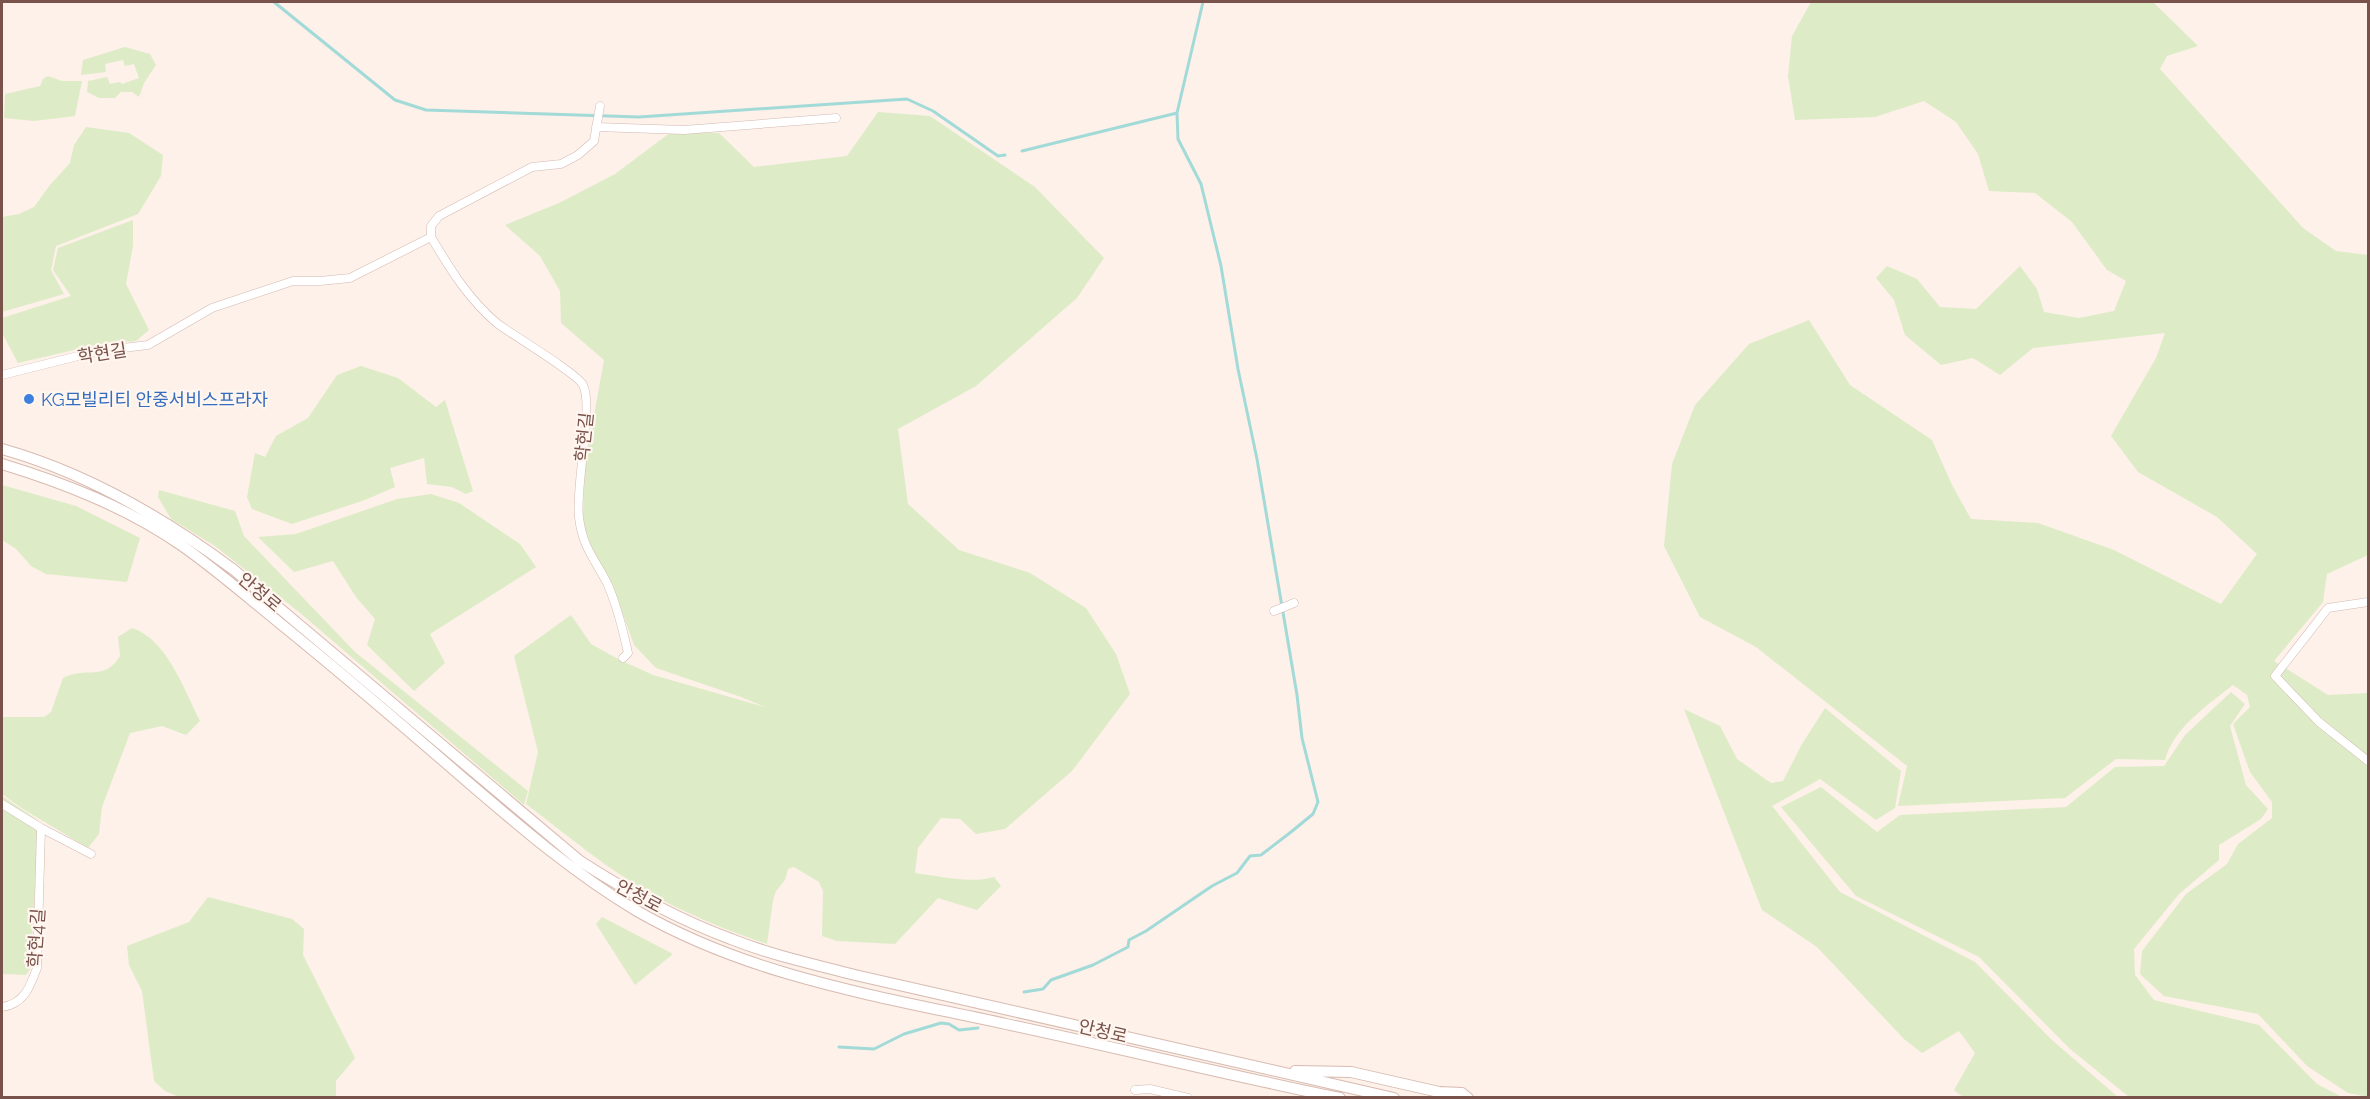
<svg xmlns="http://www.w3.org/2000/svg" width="2370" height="1099" viewBox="0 0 2370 1099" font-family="Raleway,'Noto Sans KR',sans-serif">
  <rect width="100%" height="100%" fill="#fdf1e9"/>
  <path fill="#ddecc6" d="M1811 2H2153L2198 46 2167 56 2160 69 2303 228 2336 251 2368 255V555L2327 574 2323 602 2274 661 2328 695 2368 693V1097L2348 1093 2307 1066 2258 1014 2164 996 2140 974 2142 951 2186 894 2227 864 2238 844 2272 818V802L2250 772 2233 724 2250 707 2247 695 2233 685C2208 705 2174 727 2165 760L2116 759 2065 798 1898 806 1907 766 1756 647 1700 617 1664 546 1672 464 1695 405 1749 344 1809 320 1850 385 1932 440 1952 485 1971 519 2038 523 2114 550 2221 604 2257 554 2217 517 2138 472 2111 436 2156 358 2165 333 2033 348 2000 375 1973 358 1941 365 1905 335 1894 300 1876 278 1887 266 1917 279 1940 307 1976 309 2020 266 2037 289 2044 312 2079 318 2114 311 2126 281 2107 270 2072 222 2035 193 1989 191 1978 154 1956 122 1924 101 1875 117 1795 120 1788 76 1792 36Z
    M125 47 150 54 156 65 144 83 139 97 132 92H121L115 98H99L87 92 88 81 107 77 110 84 120 82 122 84 139 78 134 64 125 66 123 60 105 64 106 72 81 75 83 60Z
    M48 76 62 81H82L75 116 34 121 4 118 5 94 40 86 43 79Z
    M878 112 930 116 1035 187 1104 258 1077 298 976 386 898 429 908 504 959 550 1030 573 1086 608 1116 654 1130 694 1072 771 1005 829 976 834 960 819 941 818 918 848 915 873C940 876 969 884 994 877L1001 886 977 910 938 898 895 944 837 941 822 936 823 891 819 882 794 867 788 869 785 880 776 891 773 900 767 944C728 931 689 915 653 895 608 870 567 835 526 804L538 752 514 656 571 615 591 644 620 660 653 675 765 707 741 697 656 668 634 645 612 584 586 539 583 515 585 465 604 360 561 323 560 291 540 256 505 225 559 203 615 174 671 132 719 133 754 167 847 156Z
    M86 127 129 133 163 155 161 176 138 214 56 246 51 270 64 294 2 312V217L19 214 34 207 50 185 70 163 74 145Z
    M133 220V246L126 284 149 330 136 341 100 344 18 363 2 333V318L71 296 53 270 58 248Z
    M361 366 398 378 436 407 445 400 473 491 466 494 452 487 427 484 424 458 390 468 395 487 365 500 292 524 252 509 247 497 255 453 265 457 276 436 308 418 337 375Z
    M2 485 76 506 140 538 127 582 46 574 31 566 16 549 2 540Z
    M159 490 235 511 244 536 355 652 528 791 524 805 299 612 215 546 171 519 158 497Z
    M431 494 459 503 520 544 536 567 430 634 445 663 414 691 367 645 375 619 356 597 333 561 294 572 258 537 296 534 397 499Z
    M132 628C167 639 184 690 200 721L186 735 162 726 130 733 102 807 99 834 88 848 23 809 2 794V717H44L51 712 63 678C86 666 104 682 120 656L118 637Z
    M2231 692 2245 704 2230 726 2246 785 2268 809 2261 819 2219 845V860L2179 894 2134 949 2135 975 2154 1000 2259 1025 2317 1084 2342 1097H2129L2069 1048 1979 957 1856 896 1781 807 1821 787 1877 832 1900 815 2066 807 2115 767 2164 766 2185 735Z
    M1825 708 1901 771 1895 808 1876 820 1820 779 1772 806 1840 892 1975 962 2052 1040 2118 1097H1963L1954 1090 1975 1053 1959 1031 1922 1053 1904 1039 1817 947 1762 910 1684 709 1720 726 1737 759 1771 783 1783 781 1802 744Z
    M2 796 39 821 30 969 26 975 2 974Z
    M208 897 292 919 304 929 303 955 355 1058 336 1081V1097H179L165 1091 154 1081 142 991 129 965 127 946 189 922Z
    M602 917 673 954 635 985 596 924Z"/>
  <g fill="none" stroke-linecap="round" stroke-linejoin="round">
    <path stroke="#a2dad8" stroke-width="3" d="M274 2 395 100 426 110 639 117 907 99 933 111 998 156 1005 155
      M1022 151 1177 113 1203 2
      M1024 992 1043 989 1051 980 1093 965 1128 947 1129 940 1146 931 1212 886 1237 873 1250 856 1261 855 1291 832 1313 814 1318 802 1302 738 1297 695 1257 459 1238 369 1221 266 1201 184 1178 139 1177 113
      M839 1047 874 1049 904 1034 941 1023 949 1024 959 1030 978 1028"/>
    <g stroke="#d3b9b1" stroke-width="9">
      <path id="street" d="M596 127 684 130 836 118
        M431 237C450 269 469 300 498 324 513 335 578 374 583 385 594 406 575 486 579 517 582 546 594 558 607 583 617 605 623 630 628 653L623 658
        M2 375 98 351 148 345 212 308 293 281H320L350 278 431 237V226L439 216 532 167 561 164 578 155 594 141 600 106
        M2368 602 2328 608 2275 676 2319 722 2368 761
        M1274 611 1294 603
        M2 804 41 828 91 854
        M2 1007C24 1004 30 987 37 968L41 828
        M1135 1090 1150 1089 1188 1098"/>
    </g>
    <g stroke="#d8bab0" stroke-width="12">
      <path id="secondary" d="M2 449C87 473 163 517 234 570L580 861C628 892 677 919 731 939 771 955 813 964 855 975L1394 1098
        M2 464C64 483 126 507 181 545 214 568 245 595 276 620 339 671 401 724 462 777 518 825 573 873 637 911 752 977 878 996 1006 1024 1118 1048 1228 1075 1340 1098
        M1295 1071 1351 1072 1439 1092 1462 1093 1468 1098"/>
    </g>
    <use href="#street" stroke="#fff" stroke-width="8"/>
    <use href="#secondary" stroke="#fff" stroke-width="10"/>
  </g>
  <circle fill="#3f7fe0" stroke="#fff6f0" stroke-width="2" cx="29" cy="399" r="6"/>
  <g text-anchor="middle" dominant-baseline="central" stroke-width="4.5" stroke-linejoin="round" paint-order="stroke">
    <g font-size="18" fill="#79524b" stroke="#fff6f0">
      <text transform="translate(102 353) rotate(-9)">학현길</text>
      <text transform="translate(584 437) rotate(-84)">학현길</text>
      <text transform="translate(260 592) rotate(40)">안청로</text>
      <text transform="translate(639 896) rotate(28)">안청로</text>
      <text transform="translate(36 938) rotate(-86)">학현4길</text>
      <text transform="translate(1103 1031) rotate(13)">안청로</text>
    </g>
    <g font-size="18" fill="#366cbe" stroke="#fff6f0" text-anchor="start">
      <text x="41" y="399">KG모빌리티 안중서비스프라자</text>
    </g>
  </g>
  <rect width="2370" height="1099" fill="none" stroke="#79524b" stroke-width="6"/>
</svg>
